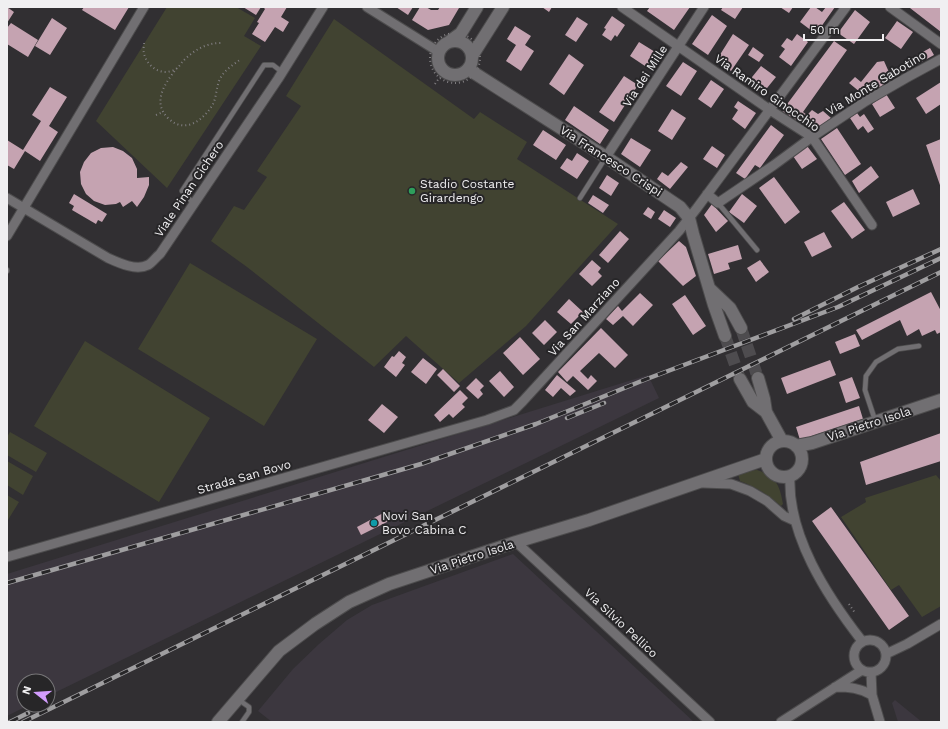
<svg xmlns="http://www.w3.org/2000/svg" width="948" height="729" viewBox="0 0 948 729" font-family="'Work Sans',sans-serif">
  <rect width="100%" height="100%" fill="#312f32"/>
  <path fill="#3c373f" d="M648 375 659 398 48 696V681H24V705H29L7 716V574Z
    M513 554 694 722H272L258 711 293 669 319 644 347 620 372 605Z
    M895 700 922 722H898L892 703Z"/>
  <path fill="#414331" d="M167 7H236L255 18 244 36 261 46 167 188 96 121Z
    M334 19 474 119 480 112 527 142 517 159 618 224 526 326 459 383 406 336 374 367 247 267 211 241 234 206 244 210 267 177 257 171 301 106 286 96Z
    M190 263 317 339 264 426 138 349Z
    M85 341 210 418 159 502 34 426Z
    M10 432 47 453 36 472 7 455V437Z
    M7 461 33 476 23 495 7 485Z
    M757 470C776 476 780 486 783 504L781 506C769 495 756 487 740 481L738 474 747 471Z
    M936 475 941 481V606L922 617 899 585 891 590 841 517 866 502 865 498Z
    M7 495 19 502 8 520H7Z"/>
  <path fill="#c5a3b1" d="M7 7 14 12 7 23Z
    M84 7H129L115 30 82 10Z
    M243 7H261L256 15Z
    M263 7H287L281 17 289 22 283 32 275 27 265 42 252 34 259 23 257 22 265 9Z
    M396 7H413L408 15Z
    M420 7H426L431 10H438L440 7H457L459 8 449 25 428 30 412 20Z
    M542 7H552L549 12Z
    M650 7H690L674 30 647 11Z
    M723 7H743L735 19 721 10Z
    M780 7H793L789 13Z
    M811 7H815L822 12 826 7H835L816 34 800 22Z
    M911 7H941V32L910 8Z
    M855 10 870 22 854 44 838 33Z
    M712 15 727 26 708 55 692 44Z
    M612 16 625 25 617 37 615 35 611 41 602 35 606 29 604 28Z
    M577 17 588 24 576 42 565 35Z
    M52 18 67 28 50 55 35 46Z
    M897 21 913 32 901 49 885 38Z
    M11 23 38 40 28 57 7 44V28Z
    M515 26 531 36 525 45 534 51 521 71 506 61 516 45 507 39Z
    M733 34 749 45 731 71 716 61Z
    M797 34 808 42 791 66 779 57 785 49 781 46 787 38 792 41Z
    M834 41 847 50 803 112 807 115 812 110 818 114 823 111 831 118 814 131 782 111Z
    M639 42 660 55 651 70 630 56Z
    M753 47 764 55 759 62 748 55Z
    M930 48 934 55 907 70 903 63Z
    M569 54 584 65 564 95 549 84Z
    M884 61 892 79 866 97 849 83 855 77 861 82 877 62Z
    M683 62 697 71 681 96 666 86Z
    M761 66 776 77 763 93 748 82Z
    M624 76 638 85 614 122 599 112Z
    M711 80 724 89 711 108 698 99Z
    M941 82V104L926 114 916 98Z
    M50 87 67 97 49 126 58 132 40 161 25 151 14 169 7 165V140L23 150 41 121 32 115Z
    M886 94 895 108 880 117 872 104Z
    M738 101 756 113 745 129 732 119 738 110 734 107Z
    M574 106 609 130 600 144 565 120Z
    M672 109 686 118 672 140 658 131Z
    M857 113 860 117 864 114 874 129 868 133 863 126 858 130 850 118Z
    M771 125 784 135 760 168 755 165 745 179 736 173Z
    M837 128 861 164 845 175 821 139Z
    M543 130 566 145 556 160 533 145Z
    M631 138 651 150 640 167 621 154Z
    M941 139V188L926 145Z
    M712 146 725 155 717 168 703 159Z
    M807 146 817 159 802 169 793 156Z
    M113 147 123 151 132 158 137 169V178L149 177V185L144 197 137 207 132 201 123 207 120 202 116 204 105 205 94 201 86 194 81 184 80 172 84 162 91 153 101 148Z
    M577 153 589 161 577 179 560 168 567 158 572 161Z
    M681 162 688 167 670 189 657 179 662 172 668 176Z
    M871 166 879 177 859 193 852 181Z
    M607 175 619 183 611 196 599 188Z
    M774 177 800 212 785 224 759 188Z
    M913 189 920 204 893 217 886 202Z
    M74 194 107 214 102 222 98 220 96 224 72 210 74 206 69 203Z
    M742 194 757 206 744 223 729 212Z
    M593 195 609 205 603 213 588 203Z
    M844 202 865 230 852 239 831 211Z
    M712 204 728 221 716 232 704 215Z
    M648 207 655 212 651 219 643 214Z
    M664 210 676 218 670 227 658 219Z
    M620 231 629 239 608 263 599 255Z
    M824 232 832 247 812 257 804 242Z
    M679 241 686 247 696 276 683 286 658 261Z
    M738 245 742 259 728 263 730 269 714 274 708 254Z
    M592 260 601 268 598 272 602 276 592 286 579 274Z
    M760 260 769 272 756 282 747 268Z
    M931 292 941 311V332L937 334 935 330 922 336 919 329 907 336 900 320 862 340 856 330Z
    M640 293 653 305 633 326 623 316 613 325 606 319 618 306 622 311Z
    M685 295 706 326 693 335 672 304Z
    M569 299 583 312 571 324 557 312Z
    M545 320 557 332 544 345 532 333Z
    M601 328 628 355 615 368 599 353 580 371 588 379 591 375 597 381 588 390 573 376 567 382 558 372Z
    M855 334 860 346 840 354 835 342Z
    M520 337 540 359 523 375 503 353Z
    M399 351 406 357 402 363 405 365 396 377 384 367 392 356 394 357Z
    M423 358 437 369 426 384 411 372Z
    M830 360 836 375 787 394 781 378Z
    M443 369 460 386 454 392 437 375Z
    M500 371 514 387 504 397 489 381Z
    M557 375 576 391 570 396 561 388 553 397 545 390Z
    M852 377 860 398 846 403 839 382Z
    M476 378 484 386 480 390 483 394 478 399 466 388Z
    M460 390 468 398 462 404 465 407 453 418 449 414 440 422 434 415Z
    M382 404 398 417 384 433 368 420Z
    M859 406 863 419 800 440 796 427Z
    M941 433V461L866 485 860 462Z
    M831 507 909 616 889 630 812 521Z
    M387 511 391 520 361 535 357 527Z"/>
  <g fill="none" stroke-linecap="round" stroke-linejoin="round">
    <path stroke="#4e4c4f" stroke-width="12" stroke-dasharray="12 6" stroke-linecap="butt" d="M741 328 758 378
      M725 336 740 379"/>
    <g stroke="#4d4c4d" stroke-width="6">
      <path id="lane" d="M580 198 606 157
        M718 203 757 250
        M194 204 182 191 264 65H273L282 72
        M7 270V271
        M875 420 865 390 866 376 876 362 898 349 919 346
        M239 700 249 707V712L242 722"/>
    </g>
    <g stroke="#4d4c4d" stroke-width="11">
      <path id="street" d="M367 7 439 52
        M622 7 770 110 812 137 872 225
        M890 7 941 44
        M606 157 704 7
        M707 194 718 203 774 165 812 137 866 101 906 78 941 59
        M7 198 108 258C119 263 136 271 148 265 152 263 156 257 160 254L278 79 323 7
        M7 236 144 7
        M790 475C787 535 827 596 862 641
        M703 483 731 484 750 491 767 501 784 516 795 521
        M516 542 710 722
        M7 557 487 420 514 410 523 401 679 231 697 208 846 7
        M854 656a16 16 0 1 1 32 0a16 16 0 1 1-32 0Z
        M886 654 907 644 941 624
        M871 672 872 695 880 722
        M835 687C849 687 860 688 872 695
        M781 722 862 670"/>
    </g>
    <g stroke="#4d4c4d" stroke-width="14">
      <path id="secondary" d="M438 58a17 17 0 1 1 34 0a17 17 0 1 1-34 0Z
        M450 41 461 33 477 7
        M472 56 503 7
        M468 69 606 157 680 207 689 218 693 234 714 305 725 336
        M710 289 730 308 741 328
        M758 378 764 399 766 412
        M740 379 753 402 766 412 782 441
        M766 459a18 18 0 1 1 36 0a18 18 0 1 1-36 0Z
        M796 446 812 443 941 400
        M218 722 279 651 315 624 349 602 389 584 516 542 589 520 766 459"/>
    </g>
    <path stroke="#807e81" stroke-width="2" stroke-dasharray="1 3" stroke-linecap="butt" d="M430 58a25 25 0 1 1 50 0a25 25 0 1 1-50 0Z
      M144 43C144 46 143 50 144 53 146 65 159 75 171 71 177 70 180 65 183 61 194 50 206 43 221 43
      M177 68C165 83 151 103 169 119 185 134 204 120 213 104 217 96 216 85 221 77 225 70 234 64 241 59
      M435 84 440 77
      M156 115 163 112
      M849 604 855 613"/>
    <use href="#lane" stroke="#716f72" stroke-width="4.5"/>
    <use href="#street" stroke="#716f72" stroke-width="9"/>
    <use href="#secondary" stroke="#716f72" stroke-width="12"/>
    <g stroke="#9f9ea0" stroke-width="4.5">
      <path id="rail" d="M794 319 858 287 941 249
        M567 418 604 403
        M7 583 421 464 536 424 644 380 838 307 941 258
        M10 722 28 713
        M23 722 941 272"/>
    </g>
    <use href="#rail" stroke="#272628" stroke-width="3" stroke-dasharray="9" stroke-linecap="butt"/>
  </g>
  <circle fill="#2e9e5b" stroke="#272628" stroke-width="1.5" cx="412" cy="191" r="4"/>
  <circle fill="#0f9aa8" stroke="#272628" stroke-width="1.5" cx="374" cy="523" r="4"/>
  <g text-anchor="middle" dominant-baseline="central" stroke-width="4" stroke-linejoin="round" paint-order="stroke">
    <g font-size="12" fill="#f0eff1" stroke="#272628">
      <text transform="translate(645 76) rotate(-57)">Via dei Mille</text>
      <text transform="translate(876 83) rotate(-31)">Via Monte Sabotino</text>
      <text transform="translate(767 93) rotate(35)">Via Ramiro Ginocchio</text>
      <text transform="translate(611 161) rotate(33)">Via Francesco Crispi</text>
      <text transform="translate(189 189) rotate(-56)">Viale Pinan Cichero</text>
      <text transform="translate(584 317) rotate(-48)">Via San Marziano</text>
      <text transform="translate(869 424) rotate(-18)">Via Pietro Isola</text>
      <text transform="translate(244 477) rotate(-16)">Strada San Bovo</text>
      <text transform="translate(472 557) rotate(-18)">Via Pietro Isola</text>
      <text transform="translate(621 623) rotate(43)">Via Silvio Pellico</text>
    </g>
    <g font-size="12" fill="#f0eff1" stroke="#272628" text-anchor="start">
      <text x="420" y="184">Stadio Costante<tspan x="420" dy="14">Girardengo</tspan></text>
      <text x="382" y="516">Novi San<tspan x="382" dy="14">Bovo Cabina C</tspan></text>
    </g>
  </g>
  <rect width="948" height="729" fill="none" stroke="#f0eff1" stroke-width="16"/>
  <g transform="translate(36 693) rotate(287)"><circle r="19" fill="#272628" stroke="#777678"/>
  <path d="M0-3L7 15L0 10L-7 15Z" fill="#d29cfd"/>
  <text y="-6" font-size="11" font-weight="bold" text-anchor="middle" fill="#f0eff1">N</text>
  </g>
  <path d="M804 34v6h79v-6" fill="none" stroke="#f0eff1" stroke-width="2"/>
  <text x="810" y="34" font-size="12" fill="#f0eff1" stroke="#272628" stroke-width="3" paint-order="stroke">50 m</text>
</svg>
